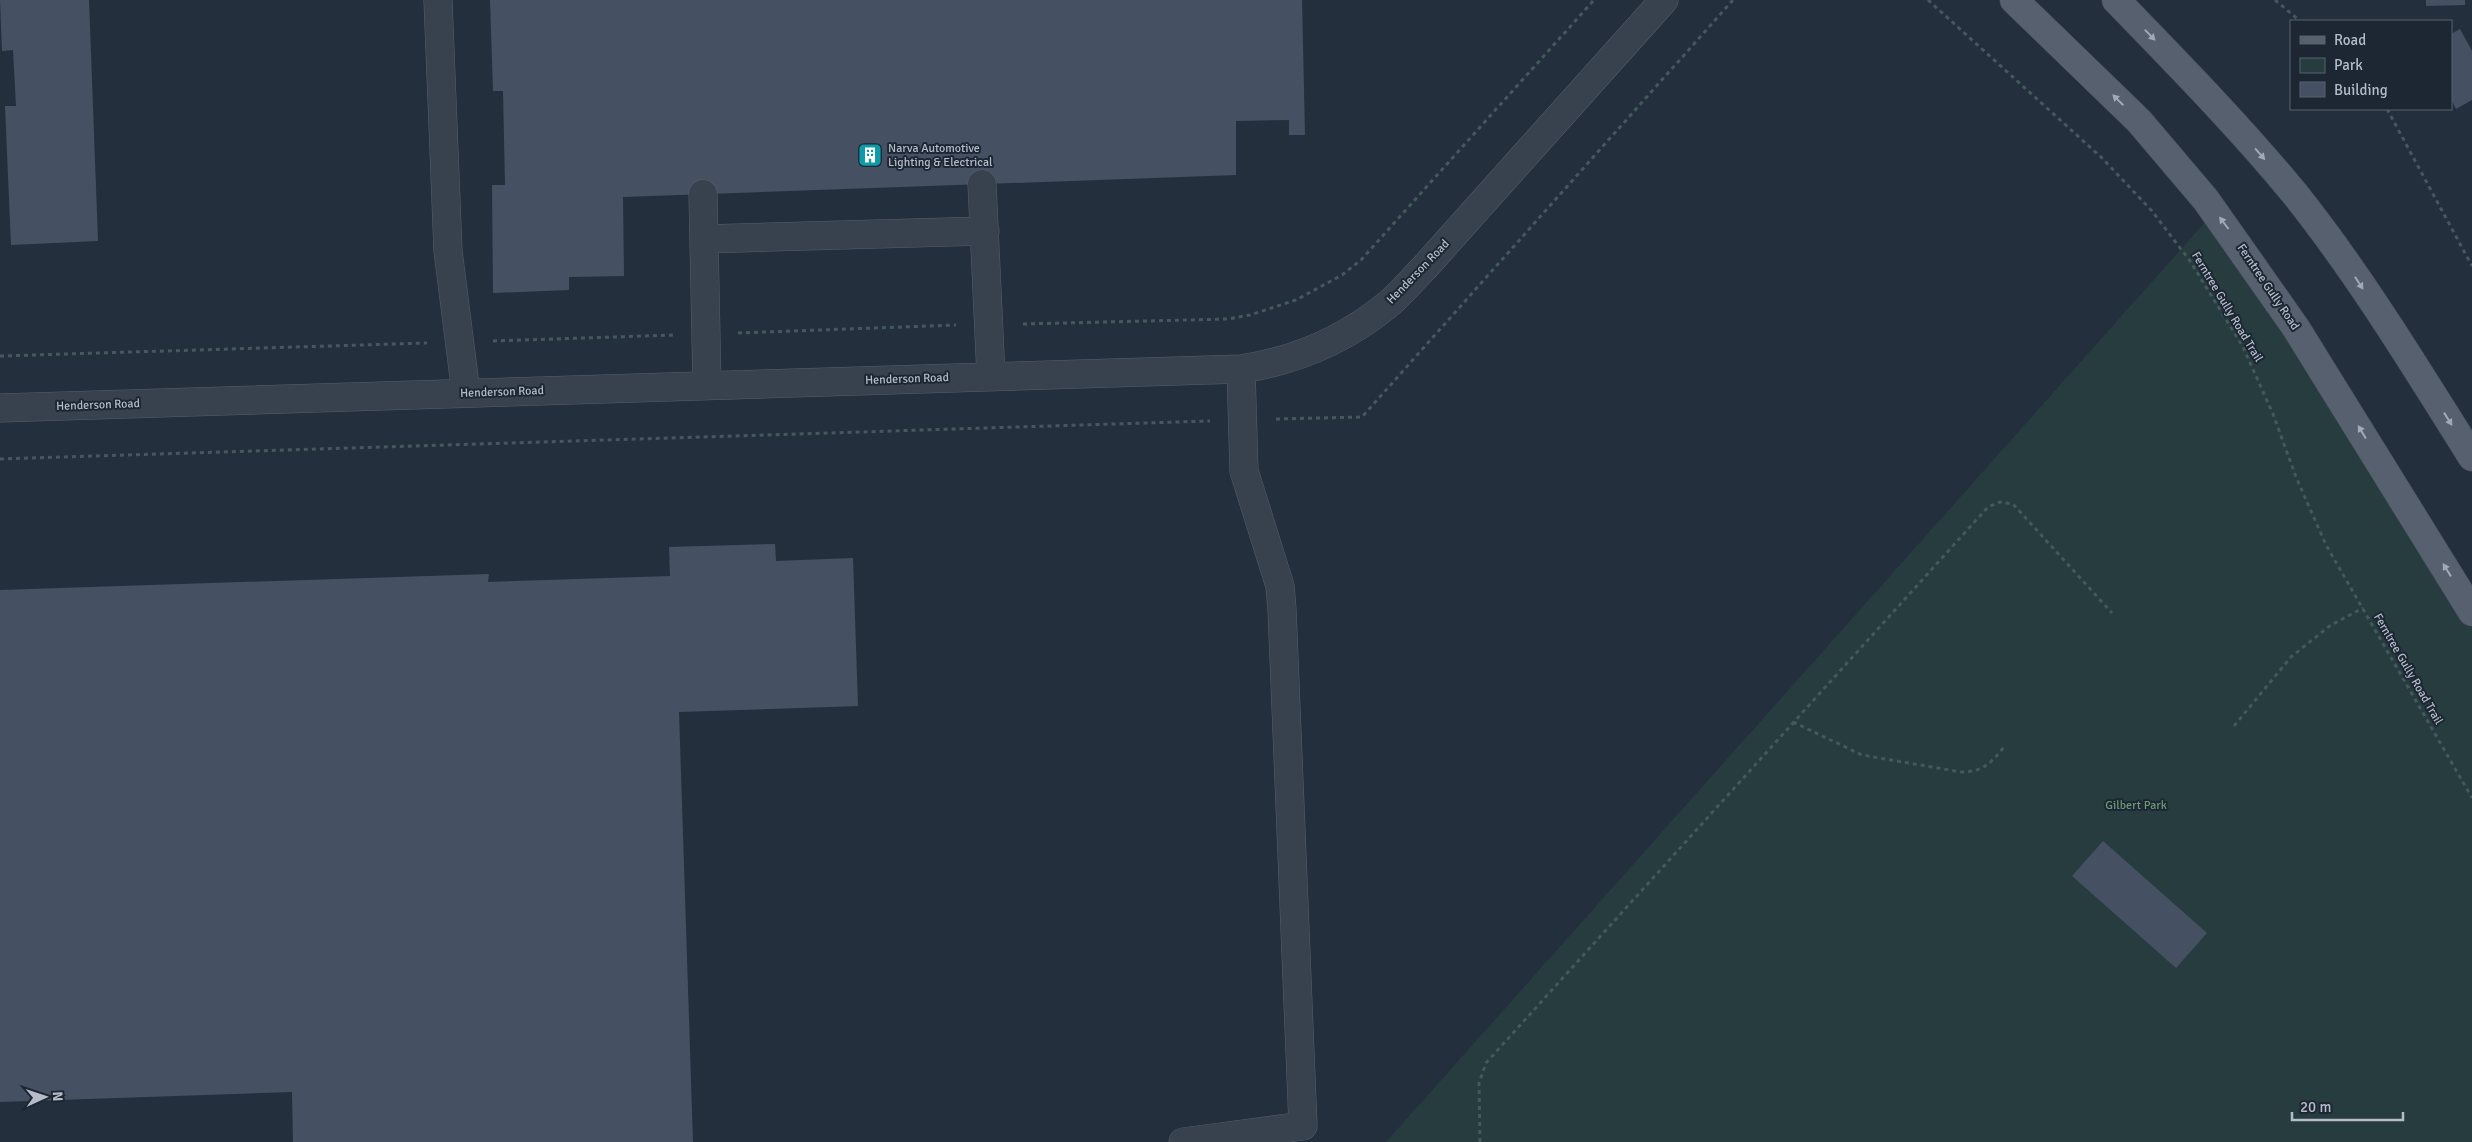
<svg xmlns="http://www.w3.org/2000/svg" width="2472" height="1142" viewBox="0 0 2472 1142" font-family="Signika,sans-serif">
  <rect width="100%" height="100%" fill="#242f3e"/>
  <path fill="#263c3f" d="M2215 211 2472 612V1142H1386Z"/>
  <path fill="#455162" d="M0 0H89L98 241 11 245 5 106H16L13 50 2 51Z
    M490 0H1302L1305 135H1289V120L1236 121V175L623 197 624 276 569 277V290L493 293 492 185H505L503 91H493Z
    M2426 0H2465V5L2426 6Z
    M2460 29 2472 51V100L2456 109 2451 99V34Z
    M775 544 776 561 853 558 858 706 679 712 693 1142H293L292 1092 0 1102V590L489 574 488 582 670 576 669 547Z
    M2103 841 2207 933 2176 968 2072 876Z"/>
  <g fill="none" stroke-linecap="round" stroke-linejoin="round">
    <g stroke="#565f6c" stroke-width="29">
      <path id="minor" d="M438 0 448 251 466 393
        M982 184 991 376
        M703 194 707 385
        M704 239 985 231
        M0 408 1241 369C1294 361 1344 340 1386 306 1400 295 1412 280 1424 268L1664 0
        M1183 1142 1303 1126 1282 609 1280 586 1244 471 1241 369"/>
    </g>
    <g stroke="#414a57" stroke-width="29">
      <path id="major" d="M2014 0 2139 121 2206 200 2296 328 2472 612
        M2116 0C2177 63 2239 126 2295 194 2361 277 2416 368 2472 457"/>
    </g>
    <path stroke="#44595c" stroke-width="3" stroke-dasharray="4 4" stroke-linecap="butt" d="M1928 0 2102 158 2152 211 2190 261 2243 347 2273 414 2296 477 2326 545 2472 798
      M2275 0 2300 21
      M2387 109 2472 266
      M1023 324 1228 319 1250 315 1296 300 1342 275 1361 260 1594 0
      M738 333 956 325
      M493 341 674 335
      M0 356 427 343
      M1276 419 1362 417 1733 0
      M0 459 1210 421
      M1793 722 1862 755 1961 772C1983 772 1991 763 2004 747
      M2234 726 2291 657 2331 625 2363 608
      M1480 1142 1479 1083 1486 1063 1988 507 2000 502 2013 504 2112 613"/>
    <use href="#minor" stroke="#38414e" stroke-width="28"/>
    <use href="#major" stroke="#56606e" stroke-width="28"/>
  </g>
  <defs><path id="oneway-solid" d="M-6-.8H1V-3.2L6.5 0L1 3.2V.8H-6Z" transform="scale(1.25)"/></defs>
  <g fill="#a1aab7">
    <use href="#oneway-solid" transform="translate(2150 35) rotate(46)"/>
    <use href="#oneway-solid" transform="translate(2118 100) rotate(-135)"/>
    <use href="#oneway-solid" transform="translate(2260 154) rotate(49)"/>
    <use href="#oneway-solid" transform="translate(2224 223) rotate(-127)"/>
    <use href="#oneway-solid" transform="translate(2359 283) rotate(57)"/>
    <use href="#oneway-solid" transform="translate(2448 419) rotate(58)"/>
    <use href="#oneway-solid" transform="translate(2362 432) rotate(-121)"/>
    <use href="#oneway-solid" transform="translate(2447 570) rotate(-122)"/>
  </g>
  <defs>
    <g id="building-square" transform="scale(1.25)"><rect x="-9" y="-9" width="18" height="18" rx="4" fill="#0f9aa8" stroke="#1d2633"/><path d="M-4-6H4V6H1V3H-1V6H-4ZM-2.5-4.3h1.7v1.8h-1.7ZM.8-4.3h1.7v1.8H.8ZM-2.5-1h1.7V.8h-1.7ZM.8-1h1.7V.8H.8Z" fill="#fff"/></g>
  </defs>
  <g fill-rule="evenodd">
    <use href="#building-square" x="870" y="155"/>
  </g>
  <g text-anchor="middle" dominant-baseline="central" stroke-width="4" stroke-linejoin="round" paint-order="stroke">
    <g font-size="12" fill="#b4bcc9" stroke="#1d2633" text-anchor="start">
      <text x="888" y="148">Narva Automotive<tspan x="888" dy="14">Lighting &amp; Electrical</tspan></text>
    </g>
    <g font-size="12" fill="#b4bcc9" stroke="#1d2633">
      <text transform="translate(1418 272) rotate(-46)">Henderson Road</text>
      <text transform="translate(2268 287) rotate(56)">Ferntree Gully Road</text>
      <text transform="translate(2227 307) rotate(59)">Ferntree Gully Road Trail</text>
      <text transform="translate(907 379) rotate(-2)">Henderson Road</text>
      <text transform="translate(502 392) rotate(-2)">Henderson Road</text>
      <text transform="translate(98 405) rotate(-2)">Henderson Road</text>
      <text transform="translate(2408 669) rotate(60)">Ferntree Gully Road Trail</text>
    </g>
    <g font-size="12" fill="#6b9a76" stroke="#1d2633">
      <text x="2136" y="805">Gilbert Park</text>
    </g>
  </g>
  <rect x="2290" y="20" width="162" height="90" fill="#1d2633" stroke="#59626f"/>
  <rect x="2300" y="36" width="25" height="8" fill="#56606e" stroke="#59626f"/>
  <text x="2334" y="45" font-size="15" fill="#b4bcc9">Road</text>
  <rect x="2300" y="58" width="25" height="15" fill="#263c3f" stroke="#59626f"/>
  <text x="2334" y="70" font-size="15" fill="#b4bcc9">Park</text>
  <rect x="2300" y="82" width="25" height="15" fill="#455162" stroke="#59626f"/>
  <text x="2334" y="95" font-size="15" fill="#b4bcc9">Building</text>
  <g transform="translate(45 1097) rotate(87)" stroke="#1d2633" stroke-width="4" paint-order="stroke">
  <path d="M0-4L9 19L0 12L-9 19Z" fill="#b4bcc9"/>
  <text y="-8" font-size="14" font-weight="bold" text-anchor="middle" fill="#b4bcc9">N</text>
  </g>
  <path d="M2292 1112v8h111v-8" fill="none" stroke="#b4bcc9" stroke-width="2.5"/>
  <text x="2300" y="1112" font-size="15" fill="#b4bcc9" stroke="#1d2633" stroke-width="4" paint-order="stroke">20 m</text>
</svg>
